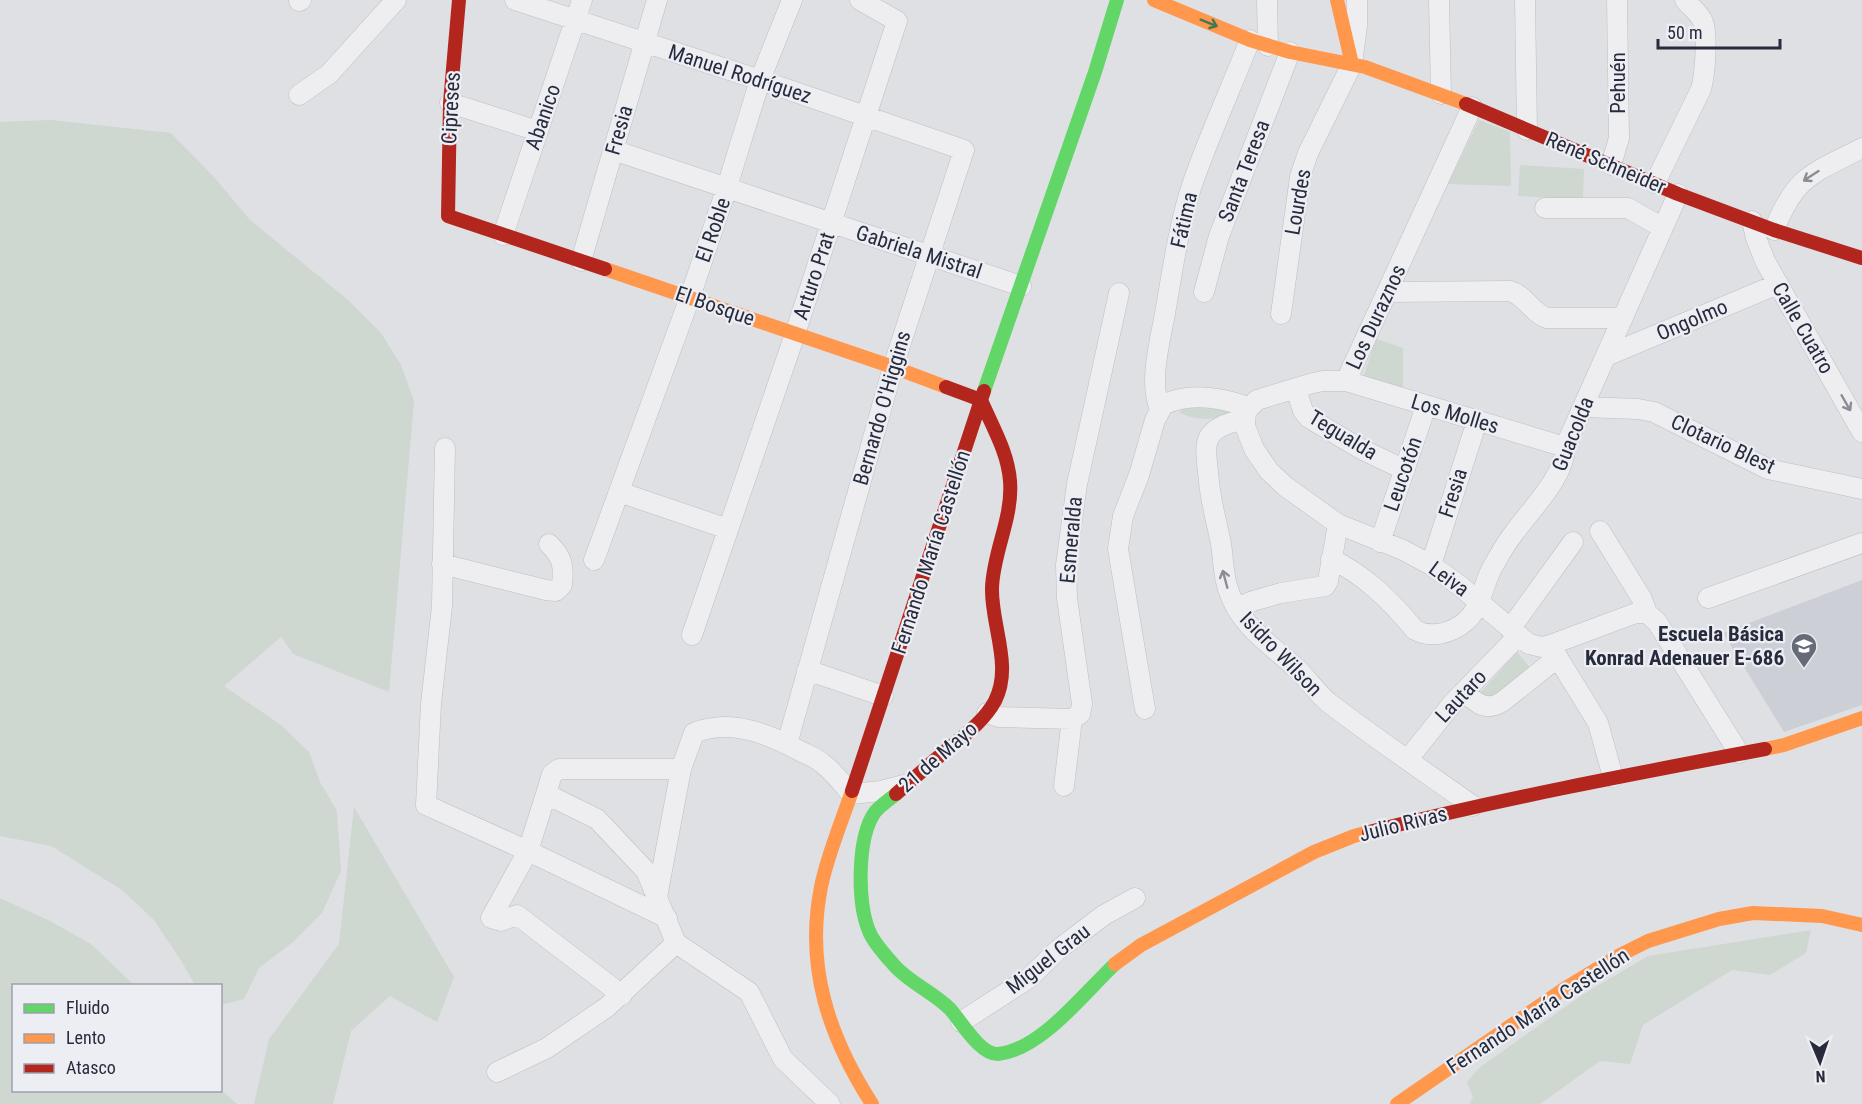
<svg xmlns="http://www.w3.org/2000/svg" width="1862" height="1104" viewBox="0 0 1862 1104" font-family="'Roboto Condensed',sans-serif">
  <rect width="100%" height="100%" fill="#dfe0e4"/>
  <path fill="#cdcfd7" d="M1862 580V705L1784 732 1723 633Z"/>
  <path fill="#ced7d0" d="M51 120 171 133 214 177 250 220 348 300 381 333 401 365 414 401 389 692 293 654 281 637 224 686 281 725 309 752 320 782 337 811 341 871 322 913 293 942 259 968 244 999 221 1005 220 986 195 985 182 962 154 920 122 890 51 846 0 836V122Z
    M1479 120 1510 132 1511 186 1448 184Z
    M1520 165 1584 169 1583 200 1518 196Z
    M1376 339 1403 348V392L1363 378Z
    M1182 406 1230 408 1232 414C1214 420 1197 421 1180 413Z
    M1517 652 1532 670 1490 704 1479 694Z
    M354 807 454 977 437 1022 390 996 351 1031 333 1104H254L269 1039 339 944Z
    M0 898 50 921 91 944 134 985 14 986V1090H221L237 1104H0Z
    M1811 930 1806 953 1770 975 1732 970 1643 1025 1630 1064 1600 1061 1540 1104H1469L1473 1097 1467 1082 1479 1068 1582 995 1648 956Z"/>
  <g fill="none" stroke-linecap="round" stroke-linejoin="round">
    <g stroke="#bdbec2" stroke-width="21">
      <path id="street" d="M515 0 760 80 964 150 893 367 787 744
        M1267 0 1268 46
        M1439 0 1441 94
        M1525 0 1527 130
        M299 1 301 0
        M299 95 329 74 396 0
        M450 103 538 131
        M613 150 1021 286
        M1611 165 1619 138 1617 0
        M1655 183 1701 89C1705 75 1708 36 1703 22 1700 13 1690 7 1685 0
        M1545 208H1628L1663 228
        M1752 221 1756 238 1765 261 1862 432
        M1774 230C1796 175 1812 174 1862 148
        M503 235 582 0
        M581 261 657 0
        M1204 292 1219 236 1290 52
        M1388 292 1510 291C1525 295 1532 313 1547 318H1623
        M1281 314 1300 177 1308 153 1352 64 1357 26V0
        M1606 356 1778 284
        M1346 381 1472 107
        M1296 389 1303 411 1309 418 1361 449 1405 470
        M1583 407 1638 409 1654 412 1768 469 1862 489
        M1160 409C1149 385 1159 344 1164 319 1172 274 1178 228 1192 185 1209 136 1231 88 1250 40
        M1244 419C1199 430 1205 441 1209 482 1211 503 1217 523 1221 544 1224 563 1223 579 1231 597 1243 627 1272 646 1295 667 1307 678 1316 692 1329 703 1376 739 1425 772 1473 806
        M1565 447 1346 381H1323L1313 383 1257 400 1246 411 1245 426 1254 449 1269 471 1286 487 1338 524 1403 550 1431 565 1459 585 1529 644 1542 647 1550 645 1636 613H1647
        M445 448 442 606 431 704 426 805 528 851 546 794 597 819 646 871 676 943 749 992 783 1059 830 1104
        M619 492 728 529
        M1600 531 1642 599 1647 613 1657 622 1739 753
        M1380 542 1426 406
        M1331 559C1365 575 1391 601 1415 630 1432 639 1452 633 1466 621 1481 608 1483 585 1492 568 1499 556 1505 544 1514 533 1531 509 1565 477 1565 447L1678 194
        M594 560 690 297 727 187 760 80 792 0
        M442 564 546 590 556 591 562 585C564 566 563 558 549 544
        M1431 565 1477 421
        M1708 598 1862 543
        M1236 608 1253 601 1281 593 1325 586 1328 581 1338 524
        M1510 629 1573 542
        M692 635 795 334 897 21 860 0
        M1550 645 1598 723 1613 777
        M807 670 883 696
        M1464 691C1476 703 1485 712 1502 702L1557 658
        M1145 709 1118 549 1123 516 1139 475 1155 420 1163 405C1189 392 1222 398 1248 407
        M987 713 999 717 1072 719
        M1408 759 1452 704 1518 636
        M1064 786 1072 719 1080 714 1082 704 1067 598 1066 565 1077 484 1119 293
        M546 794 552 774 559 769H681
        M657 897 681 769 694 733C731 718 769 734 802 752 808 755 816 758 822 763 834 772 842 783 851 794L881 791 904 785
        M622 995 517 915 501 921 491 918 528 851 667 918
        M961 1022 1029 978 1059 949 1104 915 1135 898
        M497 1072 547 1048 607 1007 676 943"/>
    </g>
    <use href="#street" stroke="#eeeef1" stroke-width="20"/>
    <path stroke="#63d668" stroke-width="14" d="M984 391 1095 72 1117 0
      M896 794C889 800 881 805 875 812 857 837 857 903 869 931 873 942 885 955 893 964 908 982 933 992 950 1009 961 1021 980 1055 998 1054 1041 1050 1085 992 1115 964"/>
    <path stroke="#ff974d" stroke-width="14" d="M1154 0 1250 40 1290 52 1365 67 1466 104
      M1337 0 1352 64
      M605 269 893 367 946 387
      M1765 749 1784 745 1862 718
      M852 791C842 821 827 856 821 887 805 967 829 1037 872 1104
      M1115 964 1141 945 1314 852 1354 836 1369 832
      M1397 1104 1564 989 1620 955 1648 941 1719 919 1753 913 1822 916 1862 925"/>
    <path stroke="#b3261e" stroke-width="14" d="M459 0 450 103 448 216 605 269
      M1466 104 1678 194 1774 230 1862 258
      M852 791 984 391
      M896 794C913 779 930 764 948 749 965 735 984 721 995 701 1013 666 991 625 992 588 993 552 1013 518 1010 481 1008 452 992 426 981 400L946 387
      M1369 832C1500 799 1632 774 1765 749"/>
  </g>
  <defs><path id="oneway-shaft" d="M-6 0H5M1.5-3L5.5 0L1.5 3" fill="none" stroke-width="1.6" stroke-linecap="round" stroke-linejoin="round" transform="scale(1.5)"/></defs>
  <use stroke="#427850" href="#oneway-shaft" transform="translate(1209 23) rotate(22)"/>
  <g stroke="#8a8c96">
    <use href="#oneway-shaft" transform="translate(1811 176) rotate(147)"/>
    <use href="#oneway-shaft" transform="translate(1846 403) rotate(60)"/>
    <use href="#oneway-shaft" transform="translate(1225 579) rotate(-105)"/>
  </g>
  <defs>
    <g id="school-pin" transform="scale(1.35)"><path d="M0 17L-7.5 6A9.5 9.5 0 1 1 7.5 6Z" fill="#676a77" stroke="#eceef4"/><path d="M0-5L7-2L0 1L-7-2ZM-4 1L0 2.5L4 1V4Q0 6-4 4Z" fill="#fff"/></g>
  </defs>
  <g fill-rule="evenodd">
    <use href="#school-pin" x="1804" y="646"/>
  </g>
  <g text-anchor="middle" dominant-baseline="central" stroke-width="4.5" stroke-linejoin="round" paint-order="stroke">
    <g font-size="21" fill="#272b3c" stroke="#eceef4">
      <text transform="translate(740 74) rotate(18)">Manuel Rodríguez</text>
      <text transform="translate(1618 83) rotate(-90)">Pehuén</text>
      <text transform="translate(451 108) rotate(-87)">Cipreses</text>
      <text transform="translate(543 117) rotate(-71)">Abanico</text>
      <text transform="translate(619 130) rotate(-74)">Fresia</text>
      <text transform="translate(1606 163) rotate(23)">René Schneider</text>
      <text transform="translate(1244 171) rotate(-69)">Santa Teresa</text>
      <text transform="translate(1298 202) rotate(-80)">Lourdes</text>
      <text transform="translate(1184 220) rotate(-77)">Fátima</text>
      <text transform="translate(713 230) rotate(-71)">El Roble</text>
      <text transform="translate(919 252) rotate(18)">Gabriela Mistral</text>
      <text transform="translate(814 276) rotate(-72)">Arturo Prat</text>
      <text transform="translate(715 306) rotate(19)">El Bosque</text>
      <text transform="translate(1376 317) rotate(-65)">Los Duraznos</text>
      <text transform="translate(1692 320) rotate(-23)">Ongolmo</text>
      <text transform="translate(1803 328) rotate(60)">Calle Cuatro</text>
      <text transform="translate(882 408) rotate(-74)">Bernardo O'Higgins</text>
      <text transform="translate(1455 414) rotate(17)">Los Molles</text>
      <text transform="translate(1573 434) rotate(-68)">Guacolda</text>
      <text transform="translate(1343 435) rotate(31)">Tegualda</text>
      <text transform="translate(1723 444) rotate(25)">Clotario Blest</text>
      <text transform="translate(1403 474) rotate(-71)">Leucotón</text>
      <text transform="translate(1453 493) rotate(-72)">Fresia</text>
      <text transform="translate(1071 540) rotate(-85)">Esmeralda</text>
      <text transform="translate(931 552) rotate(-72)">Fernando María Castellón</text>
      <text transform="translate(1449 579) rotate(36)">Leiva</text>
      <text transform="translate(1281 654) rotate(46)">Isidro Wilson</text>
      <text transform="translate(1461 696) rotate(-47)">Lautaro</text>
      <text transform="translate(938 757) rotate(-41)">21 de Mayo</text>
      <text transform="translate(1403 824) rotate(-14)">Julio Rivas</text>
      <text transform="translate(1048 959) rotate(-38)">Miguel Grau</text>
      <text transform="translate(1538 1011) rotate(-33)">Fernando María Castellón</text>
    </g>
    <g font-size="21" font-weight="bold" fill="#272b3c" stroke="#eceef4" text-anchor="end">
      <text x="1784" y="634">Escuela Básica<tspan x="1784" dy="24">Konrad Adenauer E-686</tspan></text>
    </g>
  </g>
  <rect x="12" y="984" width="210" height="108" fill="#eceef4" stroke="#9da0aa" stroke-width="1.5"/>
  <rect x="24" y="1004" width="30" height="9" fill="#63d668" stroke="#9da0aa" stroke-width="1.5"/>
  <text x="66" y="1014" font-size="18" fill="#272b3c">Fluido</text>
  <rect x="24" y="1034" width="30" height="9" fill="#ff974d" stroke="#9da0aa" stroke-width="1.5"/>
  <text x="66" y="1044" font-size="18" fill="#272b3c">Lento</text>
  <rect x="24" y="1064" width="30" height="9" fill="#b3261e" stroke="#9da0aa" stroke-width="1.5"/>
  <text x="66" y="1074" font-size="18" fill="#272b3c">Atasco</text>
  <g transform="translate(1820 1062) rotate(178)" stroke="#eceef4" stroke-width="4.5" paint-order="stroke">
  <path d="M0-4.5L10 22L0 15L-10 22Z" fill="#272b3c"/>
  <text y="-9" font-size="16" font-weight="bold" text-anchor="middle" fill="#272b3c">N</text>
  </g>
  <path d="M1658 39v9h122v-9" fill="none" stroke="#272b3c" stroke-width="3"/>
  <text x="1667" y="39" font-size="18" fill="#272b3c" stroke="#eceef4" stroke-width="4.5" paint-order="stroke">50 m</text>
</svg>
